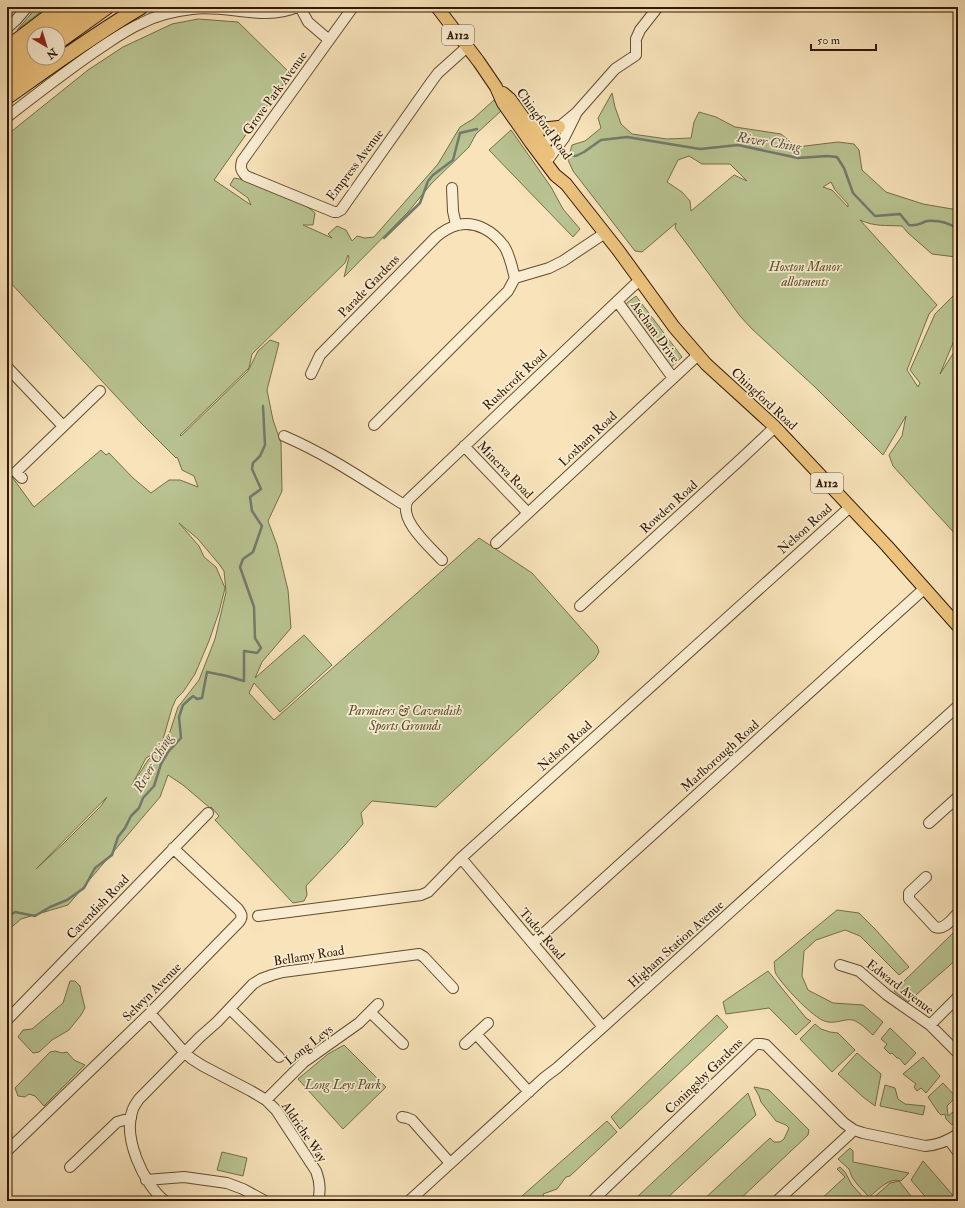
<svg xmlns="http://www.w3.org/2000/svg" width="965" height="1208" viewBox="0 0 965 1208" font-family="'IM FELL Double Pica',serif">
  <rect width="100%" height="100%" fill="#f8e3ba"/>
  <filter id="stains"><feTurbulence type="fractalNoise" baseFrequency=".005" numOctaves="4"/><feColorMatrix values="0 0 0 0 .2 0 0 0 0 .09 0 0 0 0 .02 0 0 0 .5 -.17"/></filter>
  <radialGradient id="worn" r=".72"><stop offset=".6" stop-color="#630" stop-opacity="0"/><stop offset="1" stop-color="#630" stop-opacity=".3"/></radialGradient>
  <path fill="#b9c492" stroke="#756e49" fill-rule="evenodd" d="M37 7H47L17 30Z
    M198 19 238 22 291 74 252 126 214 180 251 205 248 198 230 185 234 178C249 180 262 187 275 193 288 199 305 203 315 213L313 225H303L332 238 328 234 337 226 346 230 352 241 357 236 365 238 374 237 438 164 460 127 473 119 494 100 502 110 476 134 469 147 431 184 408 212 344 277 349 257 348 255 345 263 252 354 249 368 180 435 181 436 248 371 258 351 270 340 279 343 267 390 273 420 281 443 282 491 268 521 277 545 288 590 291 628 262 662 255 678 304 635 332 665 280 712 254 683 249 693 274 720 479 538 532 573 597 646 599 652 595 659 436 807 372 801 361 813 363 824 345 845 306 886 307 895 304 901 293 903 215 820 219 816 211 807 210 808 183 785 168 775 160 797 68 905 21 919 7 931V900L9 899H7V470L34 507 101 450 106 455 109 453 133 478 151 493 169 480H180L198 487 194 476 182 470 178 459 177 457 176 458 141 423 7 279V135L88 70 123 47 172 24ZM179 523 198 539 219 564 224 571 226 592 215 639 199 680 178 707 166 744 160 750 172 708 176 699 183 692 195 674 209 641 219 612 225 588 216 567 204 557 199 546ZM157 752 148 760 132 785 146 758ZM107 797 101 806 63 844 36 869Z
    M612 93 615 107 621 124 632 134 667 139 691 138 694 122 699 112 716 117 735 127 781 134 797 147 838 142 854 144 859 150 862 170 886 192 923 204 958 210V258L956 257 932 254 908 233 902 226C886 225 875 227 860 220L937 305 929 314 907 370 918 387 920 383 910 370 935 314 955 294V276L958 271V331L940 374 958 346V537L893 466 889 455 902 436 906 416 883 455 816 388 752 329 740 316 675 228 676 223 642 252 635 251 573 171 568 160 572 145 585 141 601 128 598 118ZM689 156 702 164H730L747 181 734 175 691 211 690 201 682 192 667 182 678 160ZM831 182 835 190 848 204V207L832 190 823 187Z
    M511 130 551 187 563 209 580 229 573 237 489 150Z
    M636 296 682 357 669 369 623 306Z
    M837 910 859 913 875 929 909 967 899 975 860 936 845 930 816 940 804 951 802 976 808 990 833 1003 863 1005 883 1022 873 1035C867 1030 861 1023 853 1020 844 1018 833 1026 822 1020 809 1013 784 987 776 974 774 970 775 965 774 962Z
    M958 928V958L908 1002 894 991Z
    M768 971 806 1018 811 1021 796 1035 769 1008 726 1014 723 1002Z
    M70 981H75L80 986 81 992 85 1008 81 1015 69 1030 52 1040 39 1052 33 1053 18 1037 23 1030 32 1029 63 1003Z
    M717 1015 728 1027 620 1129 611 1117Z
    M815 1024 821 1029 830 1032 838 1033 855 1050 832 1072 800 1039Z
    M890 1028 916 1053 905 1065 899 1058H897L892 1053 890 1054 884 1048 887 1044 881 1039Z
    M344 1045 386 1087 343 1129 298 1079 328 1054Z
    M55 1051 62 1053 67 1052 74 1060 85 1065 44 1106 35 1096 29 1094 25 1097 18 1096 15 1088 50 1052Z
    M857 1053 881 1074 875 1106 863 1097 838 1074Z
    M923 1057 940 1076 926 1093 921 1088 917 1091 914 1087 916 1084 903 1074Z
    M943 1083 956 1097 947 1106 948 1116 958 1108V1119L952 1125 946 1119 945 1114 941 1115 938 1112 928 1097Z
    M885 1085 895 1088 898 1099 905 1104 925 1106 923 1115 880 1106Z
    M754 1087 769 1090 809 1130 808 1135 738 1201H702L770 1138 774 1142H780L784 1139 789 1128 786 1125 776 1121 761 1102 759 1096Z
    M748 1093 756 1115 664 1201H636V1198Z
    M607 1121 617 1132 570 1176 566 1177 557 1189 543 1194 545 1201H522V1196Z
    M850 1148 853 1151V1162L909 1173 901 1181C889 1177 878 1190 869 1197L857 1184 852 1177 849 1169 838 1159Z
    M222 1152 247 1158 243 1176 217 1170Z
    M923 1161 958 1201H929L911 1180Z
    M840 1167 845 1172 852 1185 864 1198 861 1201H819L845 1177 837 1169Z
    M899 1181 915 1201H870L890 1183Z"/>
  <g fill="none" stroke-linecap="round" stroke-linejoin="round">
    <path stroke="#727b6d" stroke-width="2.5" d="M568 155 576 156 584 152 601 140 627 137 700 149 738 145 798 158 827 156 837 157 844 168 853 193 875 216 900 214 909 225C920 226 919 223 927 221 938 220 949 223 958 229
      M384 238 420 203 428 181 433 175 453 160 460 133 477 129
      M7 917 15 912 35 916 50 907 67 900 84 888 95 868 112 855 118 837 125 828 131 816 139 808 143 798 154 786 161 764 168 752 181 738 179 717 183 705 193 696 197 699 202 698 207 672 227 676 244 681V651L257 653 261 648 255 638 254 607 240 567 243 559 253 552 262 526 252 511 250 497 261 489 252 469 253 463 260 456 265 445 263 406"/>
    <g stroke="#634c2e" stroke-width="12">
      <path id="minor" d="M300 7 308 22 329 40
        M353 7 242 161C240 168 241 171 246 176L334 212H337L341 210 432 81 438 73 467 47
        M7 28 16 20 27 7
        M7 117C38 93 70 68 103 46 115 38 128 29 142 23 157 15 175 11 192 9 228 4 263 22 297 7
        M539 151 559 127 577 112 615 69 636 55V39L640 30 658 7
        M547 161 564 138 576 114
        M452 188 453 211 456 225
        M515 278 549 268 563 261 605 233
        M617 301 673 378
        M7 367 63 426
        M311 374 320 355 436 237C442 232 450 227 458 225 476 221 493 231 504 246 510 255 512 268 515 278L508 291 374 425
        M284 436C326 454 363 479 401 503L406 504
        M464 446 528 513
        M22 478 16 472 100 391
        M496 543 698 355
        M442 560C430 547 397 519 408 500L632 287 640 280
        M580 606 741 459 775 427
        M929 823 958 797
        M461 858 603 1027
        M926 877 909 893V899L935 927C944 931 952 919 958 913
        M258 916 421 895 428 892 461 858 850 507
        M533 943 925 588
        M840 965 859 971 887 995 930 1025 958 1053
        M230 1009 279 1057
        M370 1012 403 1044
        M150 1013 185 1053 192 1059 203 1066 251 1091 266 1100 276 1110 316 1171C320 1181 321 1190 318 1201
        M7 1020 208 813
        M930 1025 958 997
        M476 1034 529 1092
        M465 1044 488 1023
        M266 1100 304 1062 359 1023 378 1004
        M402 1117 407 1118 412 1120 450 1163
        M949 1140 958 1152
        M7 1151 150 1013 239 922C243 917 242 914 238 909L173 848
        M70 1167 117 1122 131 1118
        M146 1180 184 1177 227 1183 243 1189 265 1201
        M165 1201C143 1184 122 1136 133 1109 134 1106 137 1102 139 1099L200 1037 217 1022 253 984 261 979 272 975 283 972 419 954 424 957 453 988
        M409 1201 545 1077 557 1068 603 1027 958 706
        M592 1201 756 1044H761L766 1045 844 1123 854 1130 863 1133 925 1146C938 1145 948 1141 958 1134
        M777 1201 854 1130"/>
    </g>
    <g stroke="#311900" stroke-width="14">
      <path id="major" d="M437 7 479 62 496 87 503 103 531 143 555 175 566 184 618 250 674 327 706 364 775 427 887 546 958 626
        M503 93 510 99 518 110 549 154
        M528 122 539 129 559 127"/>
    </g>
    <g stroke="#311900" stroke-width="16">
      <path id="highway" d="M47 34 84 7
        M58 42 107 7
        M7 48 61 7
        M7 66 34 44
        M7 84 38 58
        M7 97C51 66 95 34 141 7"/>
    </g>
    <use href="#minor" stroke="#faedd2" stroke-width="10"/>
    <use href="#major" stroke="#ecc27d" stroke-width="12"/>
    <use href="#highway" stroke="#ecc27d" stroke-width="14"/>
  </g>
  <g text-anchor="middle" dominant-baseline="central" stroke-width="3.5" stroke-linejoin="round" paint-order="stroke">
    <g fill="#faedd2" stroke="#6d593f" stroke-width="1">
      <rect x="442" y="25" width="32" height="20" rx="3"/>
      <rect x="811" y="473" width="32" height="20" rx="3"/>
    </g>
    <g font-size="12" font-weight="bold" fill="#311900">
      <text x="458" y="35">A112</text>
      <text x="827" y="483">A112</text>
    </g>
    <g font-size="13" fill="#311900" stroke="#faedd2">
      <text transform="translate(275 93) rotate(-54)">Grove Park Avenue</text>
      <text transform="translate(544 124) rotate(54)">Chingford Road</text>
      <text transform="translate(355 165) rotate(-53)">Empress Avenue</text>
      <text transform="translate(369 286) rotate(-46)">Parade Gardens</text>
      <text transform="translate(655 332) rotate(54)">Ascham Drive</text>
      <text transform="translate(515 380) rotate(-43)">Rushcroft Road</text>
      <text transform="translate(764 399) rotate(43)">Chingford Road</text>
      <text transform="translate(588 439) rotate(-43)">Loxham Road</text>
      <text transform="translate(505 470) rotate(46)">Minerva Road</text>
      <text transform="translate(669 507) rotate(-42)">Rowden Road</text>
      <text transform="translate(805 529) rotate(-42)">Nelson Road</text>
      <text transform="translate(565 746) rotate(-42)">Nelson Road</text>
      <text transform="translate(720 756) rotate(-42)">Marlborough Road</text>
      <text transform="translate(98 907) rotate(-46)">Cavendish Road</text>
      <text transform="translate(542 934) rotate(50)">Tudor Road</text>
      <text transform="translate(676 944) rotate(-42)">Higham Station Avenue</text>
      <text transform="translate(309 956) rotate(-9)">Bellamy Road</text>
      <text transform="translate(900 987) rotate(37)">Edward Avenue</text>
      <text transform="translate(152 992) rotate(-45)">Selwyn Avenue</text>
      <text transform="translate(309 1045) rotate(-38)">Long Leys</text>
      <text transform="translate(704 1076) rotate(-44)">Coningsby Gardens</text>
      <text transform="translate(304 1132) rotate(56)">Aldriche Way</text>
    </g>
    <g font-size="13" font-style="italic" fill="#5a4c2c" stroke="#faedd2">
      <text x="805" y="267">Hoxton Manor<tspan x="805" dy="15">allotments</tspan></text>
      <text x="405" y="711">Parmiters &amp; Cavendish<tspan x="405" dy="15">Sports Grounds</tspan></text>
      <text x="343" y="1085">Long Leys Park</text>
    </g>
    <g font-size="14" font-style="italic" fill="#57523f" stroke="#faedd2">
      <text transform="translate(769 142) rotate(9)">River Ching</text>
      <text transform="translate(153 763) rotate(-60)">River Ching</text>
    </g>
  </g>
  <rect width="965" height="1208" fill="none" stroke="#f8e3ba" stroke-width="24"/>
  <rect x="8" y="8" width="949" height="1192" fill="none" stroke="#311900" stroke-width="2"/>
  <rect x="12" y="12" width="941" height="1184" fill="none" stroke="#311900"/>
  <g transform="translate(46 46) rotate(142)"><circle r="19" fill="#faedd2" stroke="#aa987e"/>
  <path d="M0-3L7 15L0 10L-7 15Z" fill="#8f2418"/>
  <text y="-6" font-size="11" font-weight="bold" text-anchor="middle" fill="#311900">N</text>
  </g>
  <path d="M811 44v6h65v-6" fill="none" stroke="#311900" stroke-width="2"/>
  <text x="817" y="44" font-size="12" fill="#311900" stroke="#faedd2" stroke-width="3" paint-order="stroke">50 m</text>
  <rect width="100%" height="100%" filter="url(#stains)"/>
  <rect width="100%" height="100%" fill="url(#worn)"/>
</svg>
